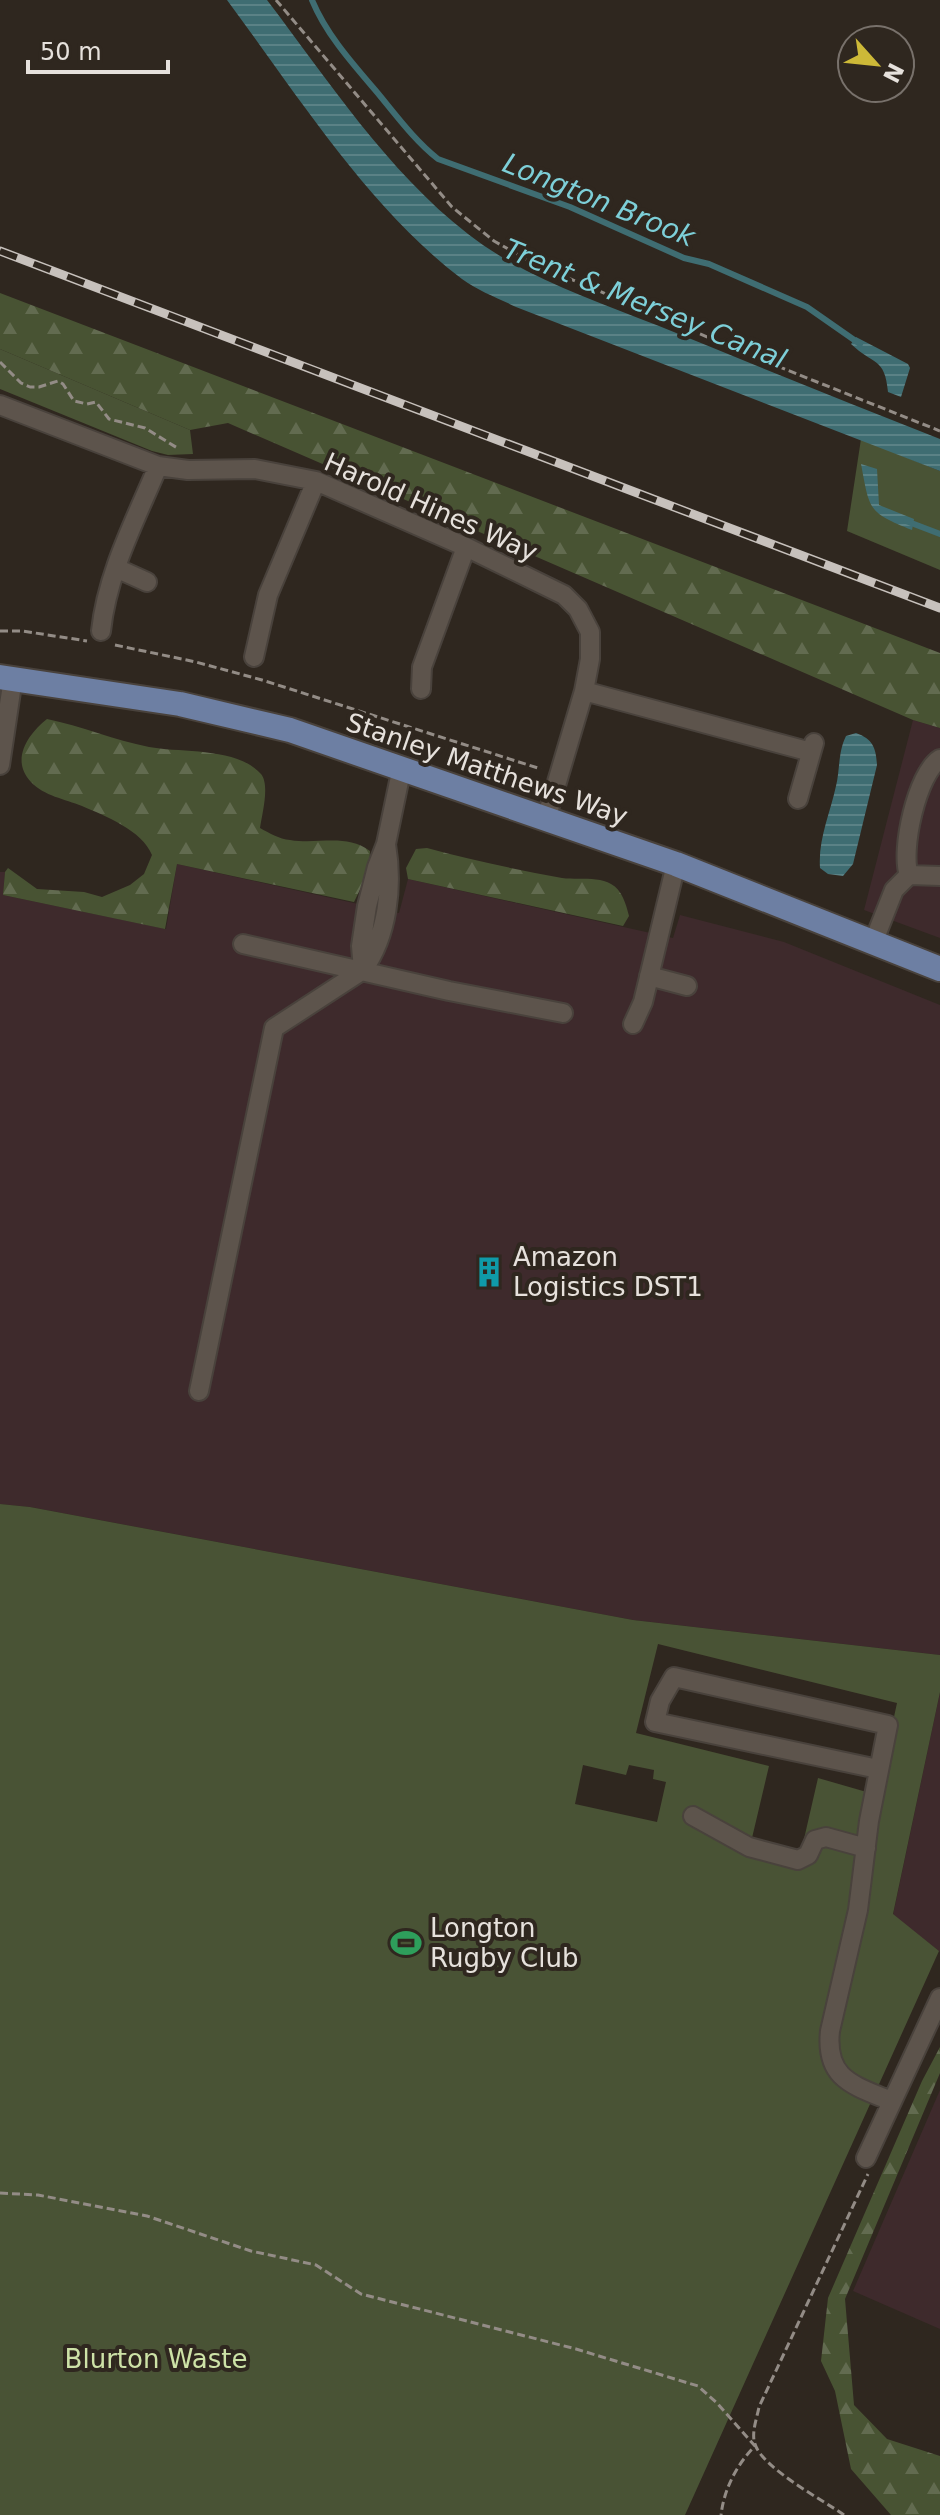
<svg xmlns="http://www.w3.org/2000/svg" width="940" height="2515" viewBox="0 0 940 2515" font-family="'DejaVu Sans',sans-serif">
  <defs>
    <pattern id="forest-firs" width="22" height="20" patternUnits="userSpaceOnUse" patternTransform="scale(2)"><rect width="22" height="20" fill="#485333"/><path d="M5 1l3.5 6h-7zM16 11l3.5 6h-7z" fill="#626b50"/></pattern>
    <pattern id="water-rules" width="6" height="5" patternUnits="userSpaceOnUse" patternTransform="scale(2)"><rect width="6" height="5" fill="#3f6d72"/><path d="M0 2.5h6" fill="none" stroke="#5b8286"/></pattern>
  </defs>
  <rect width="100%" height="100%" fill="#2f271f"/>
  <path fill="#3e2a2c" d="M913 720 940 728V938L864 910Z
    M177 864 399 913 408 879 673 938 680 915 784 942 940 1005V1655L633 1620 30 1507 0 1504V872H5L3 895 166 929Z
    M940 1692V1952L893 1915Z
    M940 2090V2329L853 2291Z"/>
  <path fill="#495335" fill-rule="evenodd" d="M0 349 190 430 193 454 168 455 152 451 0 389Z
    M861 439 940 471V570L847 531Z
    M0 1504 30 1507 633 1620 940 1655V1692L893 1914 939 1951 685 2515H0ZM658 1644 897 1703 877 1795 818 1778 801 1852 752 1838 769 1766 636 1733ZM583 1765 626 1775 629 1765 654 1770 653 1779 666 1782 657 1822 575 1804Z"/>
  <path fill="url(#forest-firs)" d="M0 293 940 653V728L913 720 228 423 190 430 0 349Z
    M47 719C81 726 114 740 149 747 181 753 237 747 261 774 270 785 262 814 260 828 269 833 279 839 290 840 318 845 345 833 370 851L369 871 354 902 177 864 165 929 3 895 5 872 8 868 37 889 84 892 102 897 130 885 144 874 152 855C142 830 105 816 82 806 65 799 44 796 31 782 10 760 28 734 47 719Z
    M427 848C472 860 517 870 562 878 577 880 598 876 611 884 622 890 626 904 629 916L623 926 408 879 406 868 416 849Z
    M940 2047V2073L845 2299 854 2405 887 2439 940 2456V2515H891L851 2469 835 2391 821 2361 828 2298 922 2081Z"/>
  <path fill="url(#water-rules)" d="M227 0H267C328 80 387 171 468 234 523 277 594 300 659 326 752 364 846 402 940 439V471L516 307C498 298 478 291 462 279 369 209 296 93 227 0Z
    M856 337 908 364 910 368 901 397 888 392C885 357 873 365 851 344Z
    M861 464 877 469 879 505 914 519 912 530C867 512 870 510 861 464Z
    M856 733C873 739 876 748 877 765L853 864 843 876 828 874 820 868C818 839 830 814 836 786 840 770 838 752 846 736Z"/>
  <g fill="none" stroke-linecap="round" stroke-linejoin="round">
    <path stroke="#3f6d72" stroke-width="6" d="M312 0C326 34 352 63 376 91 396 115 414 140 438 159L570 207 684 258 709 264 807 307 860 344
      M906 521 940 534"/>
    <g stroke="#49423c" stroke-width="22">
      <path id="minor" d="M0 405 158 466 188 470 255 469 316 481 466 547 564 595 578 609 590 632V659L584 691 546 819
        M116 568 147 582
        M101 631C107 573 136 519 158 466
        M254 657 268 595 316 481
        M421 689 422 667 466 547
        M584 691 811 752
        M0 765 13 678
        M798 799 814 743
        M909 875C900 851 917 773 940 759
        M873 943 894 890 909 875 940 876
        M243 944 449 991 563 1013
        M363 970 361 946 367 906 377 867 386 844 402 767
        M649 976 687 986
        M633 1024 643 1002 676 864
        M199 1391 274 1028 363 970C388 935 393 886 386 844
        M878 1769 655 1722 660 1701 674 1677 888 1725 869 1821 858 1910 830 2031C825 2079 853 2085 891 2101
        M693 1816 749 1847 798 1860 808 1855 815 1840 826 1837 866 1848
        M866 2158 940 1998"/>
    </g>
    <g stroke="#49423c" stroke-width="28">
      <path id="major" d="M0 677 180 704 290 730 676 864 940 969"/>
    </g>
    <path stroke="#938c86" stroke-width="3" stroke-dasharray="8 4" stroke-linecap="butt" d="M276 0 452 207 494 241 533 263 752 356 940 431
      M0 362 21 383 30 387H39L58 381 63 384 74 401 87 404 96 402 109 419 145 428 179 449
      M0 631H22L87 641
      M115 645 196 662 262 680 541 769
      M0 2193 38 2195 147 2216 251 2251 316 2265 361 2294 576 2349 698 2386 717 2403 755 2446C737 2464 724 2489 721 2515
      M844 2515C823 2500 762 2468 755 2444 751 2433 757 2418 759 2407L868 2174"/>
    <use href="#minor" stroke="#5d544c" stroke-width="18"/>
    <use href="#major" stroke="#6d7fa3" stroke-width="24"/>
    <g stroke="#c7c1bc" stroke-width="9">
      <path id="rail" d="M0 251 940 608"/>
    </g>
    <use href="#rail" stroke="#2f271f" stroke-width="6" stroke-dasharray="18" stroke-linecap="butt"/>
  </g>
  <defs>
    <g id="building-bare" transform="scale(2.4)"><path d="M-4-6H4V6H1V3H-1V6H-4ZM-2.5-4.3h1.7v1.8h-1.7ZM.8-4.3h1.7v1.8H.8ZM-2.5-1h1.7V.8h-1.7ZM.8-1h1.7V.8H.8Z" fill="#0f9aa8" stroke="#2f271f" stroke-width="2.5" paint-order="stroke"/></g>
    <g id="stadium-bare" transform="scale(2.4)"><path d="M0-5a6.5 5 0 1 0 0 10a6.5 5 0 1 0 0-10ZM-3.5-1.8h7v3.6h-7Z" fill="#2e9e5b" stroke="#2f271f" stroke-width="2.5" paint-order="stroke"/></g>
  </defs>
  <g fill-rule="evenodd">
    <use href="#building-bare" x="489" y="1272"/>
    <use href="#stadium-bare" x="406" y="1943"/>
  </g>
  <g text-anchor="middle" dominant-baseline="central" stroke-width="8" stroke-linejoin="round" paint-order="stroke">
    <g font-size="26" fill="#e6e1dc" stroke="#2f271f">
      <text transform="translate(431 507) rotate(24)">Harold Hines Way</text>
      <text transform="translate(487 769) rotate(19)">Stanley Matthews Way</text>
    </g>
    <g font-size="26" fill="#e6e1dc" stroke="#2f271f" text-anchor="start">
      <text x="513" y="1257">Amazon<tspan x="513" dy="30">Logistics DST1</tspan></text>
      <text x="430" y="1928">Longton<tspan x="430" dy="30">Rugby Club</tspan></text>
    </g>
    <g font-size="26" fill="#cde2a7" stroke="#2f271f">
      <text x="156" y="2359">Blurton Waste</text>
    </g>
    <g font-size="28" font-style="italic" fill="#7dcfd8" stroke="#2f271f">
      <text transform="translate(599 200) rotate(22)">Longton Brook</text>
      <text transform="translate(645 304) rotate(22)">Trent &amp; Mersey Canal</text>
    </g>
  </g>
  <g transform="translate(876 64) rotate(117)"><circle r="38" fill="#2f271f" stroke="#78716b" stroke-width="2"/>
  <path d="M0-6L14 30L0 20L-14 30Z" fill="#cdb938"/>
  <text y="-12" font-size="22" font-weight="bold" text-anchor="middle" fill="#e6e1dc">N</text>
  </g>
  <path d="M28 60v12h140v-12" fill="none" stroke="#e6e1dc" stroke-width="4"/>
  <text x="40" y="60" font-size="24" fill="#e6e1dc" stroke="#2f271f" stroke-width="6" paint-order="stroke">50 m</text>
</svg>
